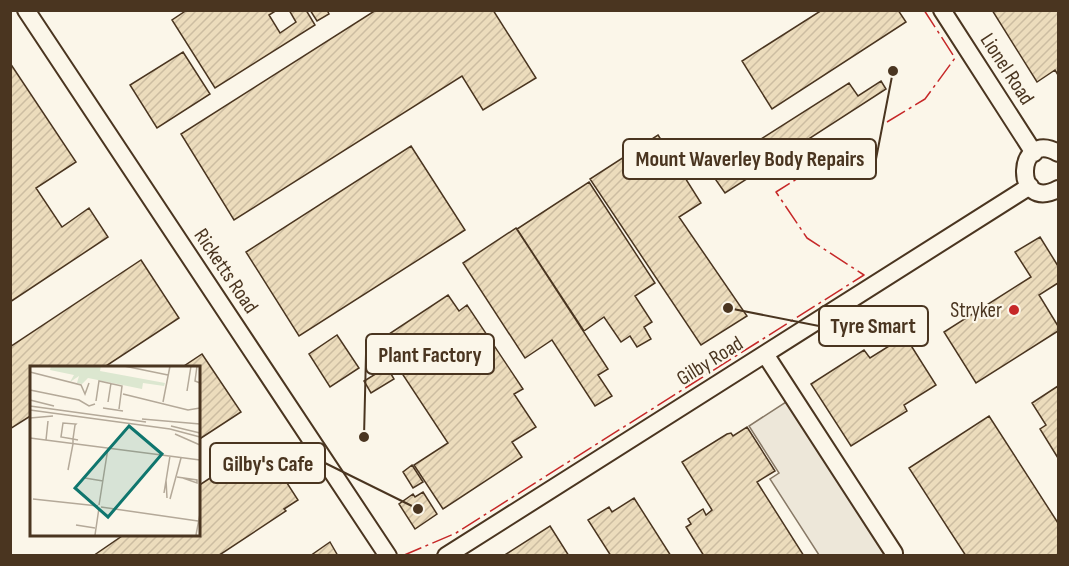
<svg xmlns="http://www.w3.org/2000/svg" width="1069" height="566" viewBox="0 0 1069 566" font-family="'Sofia Sans Condensed',sans-serif">
  <defs>
    <pattern id="building-hatch" width="6" height="6" patternUnits="userSpaceOnUse" patternTransform="scale(1.5)"><rect width="6" height="6" fill="#ecdcbc"/><path d="M-1 1l2-2M0 6l6-6M5 7l2-2" fill="none" stroke="#ccbda1"/></pattern>
  </defs>
  <rect width="100%" height="100%" fill="#fbf6e9"/>
  <path fill="#ede7d9" stroke="#887966" stroke-width="1.5" d="M789 400 887 555H819L770 479 779 473 749 426Z"/>
  <path fill="url(#building-hatch)" stroke="#4a3520" stroke-width="1.5" d="M187 10H277L269 15 280 33 296 22 289 10H306L315 25 215 88 172 20Z
    M310 10H327L329 14 317 21Z
    M376 10H493L536 78 483 110 462 76 234 220 181 134Z
    M822 10H898L906 22 772 109 742 61Z
    M992 10H1058V75L1055 70 1037 82Z
    M183 52 210 94 157 128 130 85Z
    M10 63 76 162 36 188 62 227 89 208 108 237 10 302Z
    M881 81 886 89 725 193 702 160 723 146 731 158 849 83 858 96Z
    M658 135 701 203 679 217 747 316 701 345 590 179Z
    M411 146 465 230 299 336 246 252Z
    M589 182 655 283 635 296 652 322 644 327 651 339 637 347 630 336 621 342 604 317 584 331 517 229Z
    M516 228 608 369 598 375 612 396 595 406 552 340 525 358 463 263Z
    M1040 237 1058 266V283L1039 295 1058 326V331L976 383 944 332 1031 277 1015 252Z
    M141 260 179 318 103 368H32V415L10 429V347Z
    M448 295 459 311 467 305 523 389 514 394 536 427 512 442 522 457 443 509 414 465 448 443 380 340Z
    M337 335 359 368 330 387 309 354Z
    M905 336 936 385 904 405 907 411 851 446 811 384 864 350 870 358Z
    M202 354 241 412 198 440V368H181Z
    M387 367 394 379 371 393 364 381Z
    M1058 386V458L1040 429 1046 425 1032 403Z
    M989 416 1058 523V556H966L909 468Z
    M747 427 775 471 757 482 804 556H704L686 527 691 524 688 519 703 509 706 515 712 510 682 462 727 434 731 433 733 436Z
    M248 453 255 465 269 455 298 500 284 509 286 511 218 556H93L125 534H198V486Z
    M412 465 423 482 413 488 403 472Z
    M423 492 437 514 415 529 399 504 413 494 415 497Z
    M634 498 671 556H611L588 520 609 507 612 512Z
    M550 526 569 556H503Z
    M330 542 338 556H310Z"/>
  <g fill="none" stroke-linecap="round" stroke-linejoin="round">
    <g stroke="#4a3520" stroke-width="20">
      <path id="minor" d="M26 10 388 556
        M942 10 1034 153
        M1058 153C1016 128 1012 213 1058 189
        M765 354 894 553
        M446 556 1030 186"/>
    </g>
    <use href="#minor" stroke="#fbf6e9" stroke-width="16"/>
    <path stroke="#c62828" stroke-width="1.5" stroke-dasharray="21 4.5 3 4.5" stroke-linecap="butt" d="M887 122 925 99 955 58 924 10
      M402 556 456 533 864 275 807 238 776 192 819 165"/>
  </g>
  <circle fill="#c62828" stroke="#fbf6e9" stroke-width="2" cx="1014" cy="310" r="6"/>
  <g text-anchor="middle" dominant-baseline="central" stroke-width="4.5" stroke-linejoin="round" paint-order="stroke">
    <g font-size="21" fill="#4a3520" stroke="#fbf6e9">
      <text transform="translate(1007 69) rotate(57)">Lionel Road</text>
      <text transform="translate(226 271) rotate(56)">Ricketts Road</text>
      <text transform="translate(710 361) rotate(-32)">Gilby Road</text>
    </g>
    <g font-size="21" fill="#4a3520" stroke="#fbf6e9" text-anchor="end">
      <text x="1002" y="310">Stryker</text>
    </g>
  </g>
  <g transform="translate(30 366)">
    <rect width="170" height="170" fill="#fbf6e9"/>
    <path d="M21 0H71L70 5 135 17 134 20 113 17 112 23 58 12 52 18 47 17 49 10 40 16 44 9 20 4Z" fill="#dce7d0"/>
    <path fill="none" stroke="#b4a999" stroke-width="1.5" d="M94 0 138 9M167 0 165 15 170 17M0 6 51 19 55 28 59 17M0 24 49 34 59 40 65 38M157 25 161 0M93 28 158 44 170 42M0 34 24 40M66 35 69 15 92 20 89 43M78 36 81 17M133 36 140 0M0 40 116 56M73 42 93 45M0 44 140 63 170 71M0 52 23 50M112 53 170 58M141 60 170 67M145 68 170 79M0 72 170 94M16 74 18 55M38 104 43 78V73L45 59 46 58 33 57 31 71 43 73 48 74M147 111 167 114V117L153 112M55 112 73 115M136 114 137 132M134 127 140 90M3 133 68 140M140 133 151 92M69 139 78 82M71 141 168 155M46 159 65 162M65 169 69 142M166 169 170 148"/>
    <path fill="#0f766e" fill-opacity="0.15" stroke="#0f766e" stroke-width="3" d="M99 60 132 88 78 151 45 122Z"/>
    <rect width="170" height="170" fill="none" stroke="#4a3520" stroke-width="3"/>
  </g>
  <path fill="none" stroke="#4a3520" stroke-width="2" d="M893 71L876 159M728 308L819 326M364 437L366 354M418 509L325 463"/>
  <g fill="#4a3520" stroke="#fbf6e9" stroke-width="2">
    <circle cx="893" cy="71" r="6"/>
    <circle cx="728" cy="308" r="6"/>
    <circle cx="364" cy="437" r="6"/>
    <circle cx="418" cy="509" r="6"/>
  </g>
  <g fill="#fbf6e9" stroke="#4a3520" stroke-width="2">
    <rect x="623" y="139" width="253" height="40" rx="6"/>
    <rect x="819" y="306" width="109" height="40" rx="6"/>
    <rect x="366" y="334" width="128" height="40" rx="6"/>
    <rect x="210" y="443" width="115" height="40" rx="6"/>
  </g>
  <g font-size="22" text-anchor="middle" font-weight="bold" fill="#4a3520">
    <text x="750" y="166">Mount Waverley Body Repairs</text>
    <text x="873" y="333">Tyre Smart</text>
    <text x="430" y="362">Plant Factory</text>
    <text x="268" y="471">Gilby's Cafe</text>
  </g>
  <rect width="1069" height="566" fill="none" stroke="#4a3520" stroke-width="24"/>
</svg>
